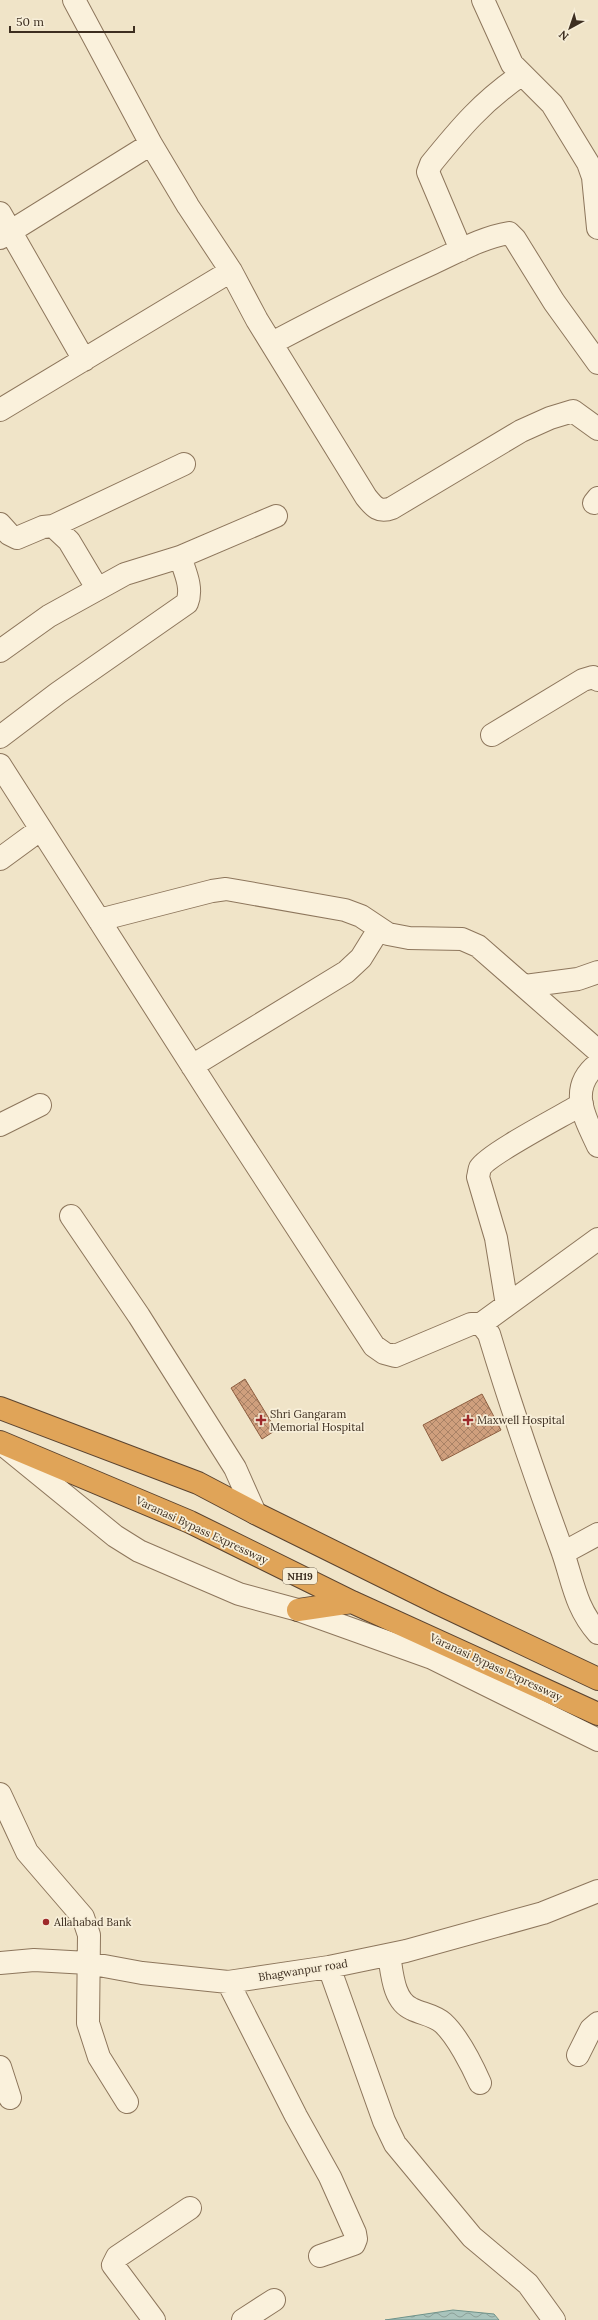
<svg xmlns="http://www.w3.org/2000/svg" width="598" height="2320" viewBox="0 0 598 2320" font-family="Lora,serif">
  <defs>
    <pattern id="water-waves" width="16" height="10" patternUnits="userSpaceOnUse"><rect width="16" height="10" fill="#a9c4bc"/><path d="M0 5q4-4 8 0t8 0" fill="none" stroke="#8ba098"/></pattern>
    <pattern id="building-cross-hatch" width="8" height="8" patternUnits="userSpaceOnUse"><rect width="8" height="8" fill="#cf9f7d"/><path d="M0 0l8 8M0 8l8-8" fill="none" stroke="#a98266"/></pattern>
  </defs>
  <rect width="100%" height="100%" fill="#f0e4c8"/>
  <path fill="url(#water-waves)" stroke="#6f938a" d="M453 2310 494 2314 499 2320H385Z"/>
  <path fill="url(#building-cross-hatch)" stroke="#8d5f41" d="M245 1379 276 1430 262 1439 231 1388Z
    M482 1394 501 1430 442 1461 423 1425Z"/>
  <g fill="none" stroke-linecap="round" stroke-linejoin="round">
    <g stroke="#8d765c" stroke-width="24">
      <path id="minor" d="M74 0 151 144 188 206 231 271 257 320 366 497C374 507 379 513 392 508L521 431 550 418 573 411 598 429
        M483 0 512 64 552 104 588 163 593 177 598 228
        M0 213 84 360
        M0 238 151 144
        M461 250 428 172 431 164C461 127 482 102 521 75
        M272 343C325 315 378 288 433 263 457 252 483 237 509 233L515 239 554 302 598 363
        M0 410 231 271
        M594 503 598 498
        M0 524 9 534 17 538 43 527 53 526 69 541 97 588
        M53 526 184 464
        M0 651 49 616 125 574 180 557 276 516
        M492 735 583 680 593 677 598 680
        M0 737 58 693 187 603C193 588 185 572 180 557
        M0 765 214 1100 374 1346 384 1353 395 1356 471 1324H481L489 1334C511 1407 536 1479 562 1550 573 1581 575 1607 598 1633
        M0 859 41 829
        M99 920 212 891 226 889 345 910 361 916 388 934 409 938 462 939 478 946 598 1051
        M525 986 578 979 598 972
        M598 1064C567 1088 585 1118 598 1146
        M192 1066 346 972 361 958 379 929
        M0 1125 40 1105
        M71 1216 139 1316 235 1468 255 1513
        M507 1305 496 1238 478 1177C479 1174 479 1170 480 1168 488 1154 564 1115 582 1104
        M481 1324 598 1239
        M7 1448 115 1536 139 1551 239 1594 298 1610 432 1658 598 1740
        M563 1553 598 1534
        M0 1794 27 1852 83 1917 89 1935 88 2023 99 2057 127 2102
        M389 1955C392 1972 393 2001 412 2009 422 2014 434 2015 443 2023 457 2036 472 2065 480 2083
        M0 1963 34 1960 88 1963 142 1973 228 1982 329 1967 406 1951 543 1913 598 1891
        M329 1967 384 2121 395 2144 472 2237 528 2284 554 2320
        M228 1982 296 2116 330 2177 355 2233 356 2239 354 2244 320 2256
        M578 2055 591 2029 598 2023
        M0 2067 10 2098
        M154 2320 113 2265 117 2257 190 2208
        M243 2320 274 2300"/>
    </g>
    <g stroke="#5b4430" stroke-width="24">
      <path id="highway" d="M0 1408 198 1483 255 1513 437 1603 598 1679
        M0 1442 190 1522 352 1602 598 1714
        M298 1610 352 1602"/>
    </g>
    <use href="#minor" stroke="#faf1dc" stroke-width="22"/>
    <use href="#highway" stroke="#e0a458" stroke-width="22"/>
  </g>
  <g fill="#9e2a2b" stroke="#f7eed8" stroke-width="1.5">
    <path d="M259 1414h4v4h4v4h-4v4h-4v-4h-4v-4h4z"/>
    <path d="M466 1414h4v4h4v4h-4v4h-4v-4h-4v-4h4z"/>
    <circle cx="46" cy="1922" r="4"/>
  </g>
  <g text-anchor="middle" dominant-baseline="central" stroke-width="3.5" stroke-linejoin="round" paint-order="stroke">
    <rect fill="#f7eed8" stroke="#756857" stroke-width="1" x="283" y="1568" width="34" height="16" rx="3"/>
    <g font-size="10" font-weight="bold" fill="#3d2e20">
      <text x="300" y="1576">NH19</text>
    </g>
    <g font-size="11" fill="#3d2e20" stroke="#f7eed8" text-anchor="start">
      <text x="270" y="1414">Shri Gangaram<tspan x="270" dy="13">Memorial Hospital</tspan></text>
      <text x="477" y="1420">Maxwell Hospital</text>
      <text x="54" y="1922">Allahabad Bank</text>
    </g>
    <g font-size="11" fill="#3d2e20" stroke="#f7eed8">
      <text transform="translate(202 1530) rotate(25)">Varanasi Bypass Expressway</text>
      <text transform="translate(496 1667) rotate(25)">Varanasi Bypass Expressway</text>
      <text transform="translate(303 1970) rotate(-9)">Bhagwanpur road</text>
    </g>
  </g>
  <g transform="translate(570 28) rotate(220)" stroke="#f7eed8" stroke-width="3" paint-order="stroke">
  <path d="M0-3L7 15L0 10L-7 15Z" fill="#3d2e20"/>
  <text y="-6" font-size="11" font-weight="bold" text-anchor="middle" fill="#3d2e20">N</text>
  </g>
  <path d="M10 26v6h124v-6" fill="none" stroke="#3d2e20" stroke-width="2"/>
  <text x="16" y="26" font-size="12" fill="#3d2e20" stroke="#f7eed8" stroke-width="3" paint-order="stroke">50 m</text>
</svg>
